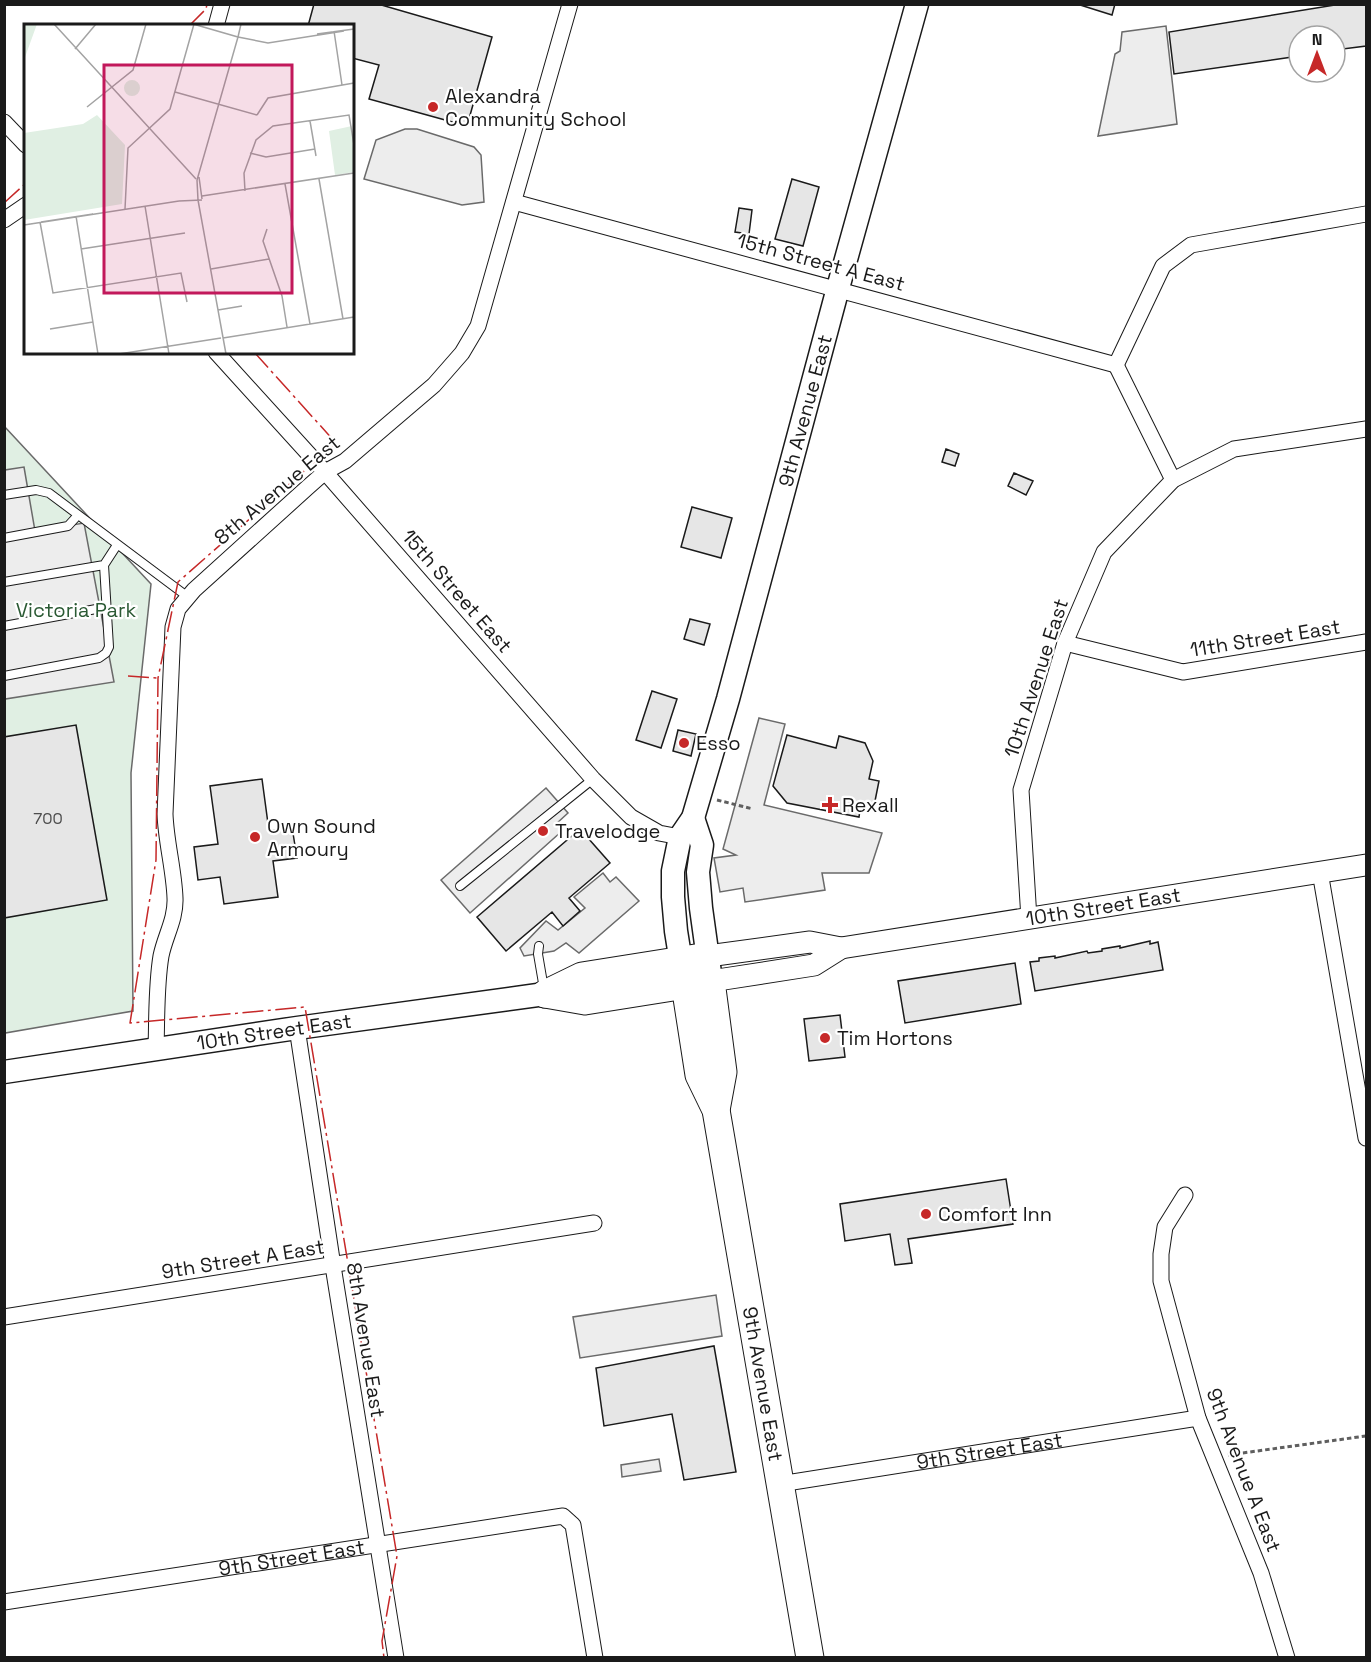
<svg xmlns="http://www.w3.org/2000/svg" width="1371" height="1662" viewBox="0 0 1371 1662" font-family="'Space Grotesk',sans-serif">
  <rect width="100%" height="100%" fill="#fff"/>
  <path fill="#e0efe3" stroke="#6a6a6a" stroke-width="1.5" d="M4 426 151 584 131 773 133 1011 5 1033Z"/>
  <path fill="#ededed" stroke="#6a6a6a" stroke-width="1.5" d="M1166 26 1177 124 1098 136 1115 54 1120 51 1122 32Z
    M405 129H417L474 147 481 155 484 202 462 205 364 179 376 140Z
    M24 467 35 531 84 523 114 682 5 699V470Z
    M759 718 785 724 764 805 882 833 869 873H822L825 890 745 902 743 888 720 892 714 858 736 855 723 849Z
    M546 788 568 813 556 824 562 831 470 913 441 880Z
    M603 873 610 882 616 877 639 901 579 953 566 943 554 951 524 956 520 948 546 921 558 930 585 908 574 897Z
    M716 1295 722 1336 580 1358 573 1317Z
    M659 1459 661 1471 622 1477 621 1465Z"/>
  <path fill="#e6e6e6" stroke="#1a1a1a" stroke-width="1.5" d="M314 4H378L492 37 467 126 369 99 379 65 352 58V26H308Z
    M1077 4H1115L1112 15Z
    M1341 4H1366V46L1335 50V36H1299V56L1174 74 1169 32Z
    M792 179 819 187 803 246 775 239Z
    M739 208 752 210 749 234 735 232Z
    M946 449 959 454 955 466 942 462Z
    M1014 473 1033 481 1026 495 1008 486Z
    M692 507 732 518 721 558 681 547Z
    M690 619 710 624 704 645 684 639Z
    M652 691 677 699 661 748 636 740Z
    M76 725 107 900 4 918V737Z
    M678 730 696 734 691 756 673 751Z
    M787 735 836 748 839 736 865 743 873 761 869 779 879 781 874 806 861 803 859 817 787 803 773 786Z
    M262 779 269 831 292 827 297 858 273 861 278 897 224 904 220 877 198 880 194 847 218 844 210 786Z
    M580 829 610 863 569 898 580 911 563 926 552 912 506 951 477 917Z
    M1150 941V944L1158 942 1163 970 1035 991 1030 962 1039 961V958L1055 956V958L1087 951 1088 953 1102 951V949L1120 946V948Z
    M1015 963 1021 1004 905 1023 898 981Z
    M840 1015 845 1057 809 1061 804 1019Z
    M1006 1179 1013 1224 908 1239 912 1263 895 1265 890 1234 845 1241 840 1204Z
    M714 1346 736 1472 684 1480 672 1414 604 1426 596 1368Z"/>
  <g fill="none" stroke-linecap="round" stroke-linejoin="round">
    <g stroke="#1a1a1a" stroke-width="10">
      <path id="lane" d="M4 495 36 490 49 493 188 597
        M4 538 68 526 78 515
        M4 582 104 565
        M4 626 107 607
        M4 676 99 658 106 653 109 647 104 565 117 545
        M460 886 593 779
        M539 946 538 954 544 989"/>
    </g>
    <g stroke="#1a1a1a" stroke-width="17">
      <g id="street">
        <path d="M216 26 222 4"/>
        <path d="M4 122 26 145"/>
        <path d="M514 202 1116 365"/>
        <path d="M4 220 26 205"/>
        <path d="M216 352 325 472 593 779 631 817 659 833 680 837"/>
        <path d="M1116 365 1163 266 1191 245 1366 214"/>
        <path d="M1116 365 1173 480"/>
        <path d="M1065 643 1183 672 1366 642"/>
        <path d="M1320 872 1366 1138"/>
        <path d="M1029 919 1021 790 1065 643 1104 552 1173 480 1234 449 1366 429"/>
        <path d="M297 1028 333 1266 396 1658"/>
        <path d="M156 1049C157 1018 156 986 161 956 165 936 176 919 175 898 174 870 166 842 165 814L173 627 178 609 194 590 308 487 325 472 345 461 434 385 462 353 478 326 570 4"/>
        <path d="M1185 1195 1165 1227 1161 1254V1281L1198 1418 1261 1573 1287 1658"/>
        <path d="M4 1317 594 1223"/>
        <path id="s1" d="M780 1484 1198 1418"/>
        <path id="s2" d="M4 1602 563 1516 573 1525 595 1658"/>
      </g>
    </g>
    <g stroke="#1a1a1a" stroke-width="23">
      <g id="secondary">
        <path id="s3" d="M708 956 810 942 841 948 1366 865"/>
        <path d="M711 981 814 965 841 948"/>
      </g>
    </g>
    <g stroke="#1a1a1a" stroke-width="25">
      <g id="primary">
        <path d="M693 818 702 845 698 872 701 908 710 973"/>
        <path id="s4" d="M683 975 676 931 673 897V871L680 837 693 818 728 699 838 288 917 4"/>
        <path id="s5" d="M4 1072 297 1028 545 994"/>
      </g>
    </g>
    <g stroke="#1a1a1a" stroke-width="29">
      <g id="highway">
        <path id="s6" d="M685 985 699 1075 716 1110 810 1658"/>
        <path d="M545 994 585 1001 711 981 723 1072 716 1110"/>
        <path d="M545 994 582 976 708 956"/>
      </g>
    </g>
    <path stroke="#5f5f5f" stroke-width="3" stroke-dasharray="4.5 3" stroke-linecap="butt" d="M717 800 753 809
      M1228 1455 1366 1436"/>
    <use href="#lane" stroke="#fff" stroke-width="8"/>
    <use href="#street" stroke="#fff" stroke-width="15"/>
    <use href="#secondary" stroke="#fff" stroke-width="21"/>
    <use href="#primary" stroke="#fff" stroke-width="22"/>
    <use href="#highway" stroke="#fff" stroke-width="27"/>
    <path stroke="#c62828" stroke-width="1.5" stroke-dasharray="21 4.5 3 4.5" stroke-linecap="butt" d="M189 26 206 9 207 4
      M4 203 26 183
      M254 352 336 443 178 582 158 678 156 860 130 1023 305 1007 397 1556 382 1641 384 1658
      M128 676 158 678"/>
  </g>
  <g fill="#c62828" stroke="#fff" stroke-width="2">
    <circle cx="433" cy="107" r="6"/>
    <circle cx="684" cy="743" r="6"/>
    <path d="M827 796h6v6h6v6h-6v6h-6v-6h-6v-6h6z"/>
    <circle cx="543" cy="831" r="6"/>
    <circle cx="255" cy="837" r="6"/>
    <circle cx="825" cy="1038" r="6"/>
    <circle cx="926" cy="1214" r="6"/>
  </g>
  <g text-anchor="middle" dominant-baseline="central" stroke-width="4.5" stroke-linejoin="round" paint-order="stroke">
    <g font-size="16" fill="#4d4d4d">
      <text x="48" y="818">700</text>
    </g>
    <g font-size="20" fill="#1a1a1a" stroke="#fff" text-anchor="start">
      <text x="445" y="96">Alexandra<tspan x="445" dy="23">Community School</tspan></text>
      <text x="696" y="743">Esso</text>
      <text x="842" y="805">Rexall</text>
      <text x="267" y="826">Own Sound<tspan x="267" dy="23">Armoury</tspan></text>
      <text x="555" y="831">Travelodge</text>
      <text x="837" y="1038">Tim Hortons</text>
      <text x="938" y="1214">Comfort Inn</text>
    </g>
    <g font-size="20" fill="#1a1a1a" stroke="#fff">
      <text transform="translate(821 262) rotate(15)">15th Street A East</text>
      <text stroke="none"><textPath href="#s4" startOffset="585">9th Avenue East</textPath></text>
      <text transform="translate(277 490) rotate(-40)">8th Avenue East</text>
      <text transform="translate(457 591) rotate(49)">15th Street East</text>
      <text transform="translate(1265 638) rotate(-9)">11th Street East</text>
      <text transform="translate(1036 678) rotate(-72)">10th Avenue East</text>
      <text stroke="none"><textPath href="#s3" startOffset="400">10th Street East</textPath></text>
      <text stroke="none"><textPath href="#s5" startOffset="273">10th Street East</textPath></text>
      <text transform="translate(243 1259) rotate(-9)">9th Street A East</text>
      <text transform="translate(366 1340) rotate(81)">8th Avenue East</text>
      <text stroke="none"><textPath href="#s6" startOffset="408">9th Avenue East</textPath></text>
      <text stroke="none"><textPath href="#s1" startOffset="212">9th Street East</textPath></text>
      <text transform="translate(1244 1470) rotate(69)">9th Avenue A East</text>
      <text stroke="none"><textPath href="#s2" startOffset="291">9th Street East</textPath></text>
    </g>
    <g font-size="20" fill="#2b5a34" stroke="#fff">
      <text x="76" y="610">Victoria Park</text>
    </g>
  </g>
  <g transform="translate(24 24)">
    <rect width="330" height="330" fill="#fff"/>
    <path d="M0 0H13L0 36ZM100 64a8 8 0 1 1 16 0a8 8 0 1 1-16 0ZM73 91 101 121 98 180 0 196V109L59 100ZM328 102 330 148 311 151 305 107Z" fill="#e0efe3"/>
    <path fill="none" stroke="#a3a3a3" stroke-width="1.5" d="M30 0 172 155M169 0 214 13 217 0M310 7 318 61M293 10 330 5M214 13 244 19 320 7M51 25 72 0M151 68 233 91M63 83 109 46 122 0M233 91 244 74 330 59M286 97 292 132M226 129 242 133 291 125M175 153 178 175M295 155 319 295M261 160 286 300M221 167 220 149 232 116 249 102 325 91 330 121M178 172 330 149M174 176 173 156 214 13M174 176 202 330M155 177 178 176M121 182 145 330M101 185 104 124 146 85 170 0M52 192 74 330M16 198 29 269 157 249 163 278M17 198 69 190M0 201 155 177M243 205 239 217 258 272 263 303M57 225 161 209M187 245 245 235M194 286 218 282M26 305 69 298M199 314 330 293M95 330 197 314"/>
    <path fill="#c2185b" fill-opacity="0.15" stroke="#c2185b" stroke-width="3" d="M80 41H268V269H80Z"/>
    <rect width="330" height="330" fill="none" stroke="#1a1a1a" stroke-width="3"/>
  </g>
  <rect width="1371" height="1662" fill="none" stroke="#1a1a1a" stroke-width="12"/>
  <g transform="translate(1317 54)"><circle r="28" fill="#ffffff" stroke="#a3a3a3" stroke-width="1.5"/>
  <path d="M0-4.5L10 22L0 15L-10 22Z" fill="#c62828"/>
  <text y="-9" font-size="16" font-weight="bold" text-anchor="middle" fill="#1a1a1a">N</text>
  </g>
</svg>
